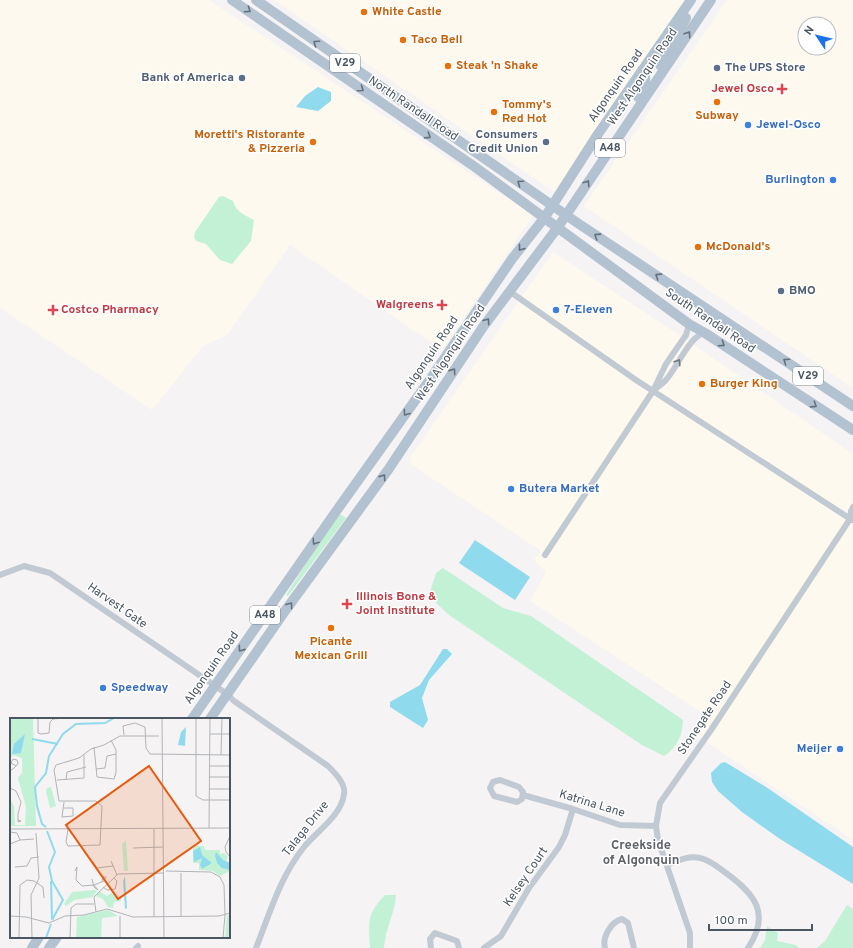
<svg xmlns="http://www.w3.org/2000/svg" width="853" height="948" viewBox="0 0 853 948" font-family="Overpass,sans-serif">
  <rect width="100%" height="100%" fill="#f5f3f3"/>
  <path fill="#fdf9ef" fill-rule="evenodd" d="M0 0H209L533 215 442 350 290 245 227 335 203 346 152 410 0 308Z
    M274 0H686L554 192Z
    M727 0H853V388L584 206ZM805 24H829V48H805Z
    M553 252 681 336 853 454V840L696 735 707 716 530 601 546 572 534 560 541 551 412 465 409 459Z"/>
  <path fill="#c3f1d5" d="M223 196 233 201C236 212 245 215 254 220L251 241 232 264 220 260 206 244 196 241 194 237 195 232 219 197Z
    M338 513 346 518 288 596 286 595Z
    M443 568 503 608 531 616 683 720C683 734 677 748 664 756L642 745 449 615 433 600 429 595 436 573Z
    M385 895H396C395 913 385 929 384 948H370C369 922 366 915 385 895Z
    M847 905 853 909V948H817L825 941Z
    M767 926 778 933 777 941 796 945 799 948H760L765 940Z"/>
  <path fill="#90daee" d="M318 87 331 92V101L318 111 296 107 305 96Z
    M475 540 530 577 515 600 459 563Z
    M443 649H447L452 654 429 680 422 698 428 720 423 728 390 707V702L420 685Z
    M725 762 766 787 853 847V884L780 839 742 812 718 791 712 782 711 773 721 763Z"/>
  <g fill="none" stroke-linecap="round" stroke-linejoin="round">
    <path stroke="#c1cad2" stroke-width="6" d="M509 291 636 380 852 520
      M654 390C657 387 661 385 664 382 676 371 689 335 705 333
      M545 555 653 391 666 364 686 335 689 324
      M0 575 24 566 50 573 227 694 234 701 328 766C335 773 346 784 344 794 342 815 316 832 304 847 280 877 270 913 256 948
      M500 780 519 787 523 792 522 799 517 802 494 796 490 788 493 782Z
      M523 795 573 809 620 825 656 826
      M667 865C677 861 689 855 700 858 710 860 718 867 726 873 755 894 771 914 748 948
      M136 948 138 946
      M431 948 430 939 435 933 457 941 459 948
      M484 948 501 936 529 888 559 847 565 835 573 809
      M605 948C602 937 611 922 622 919L628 923 634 948
      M690 948V933L658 840 656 826 660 803 711 730 850 519 851 511 853 507"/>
    <path stroke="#b3c2d1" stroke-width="10" d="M232 0 475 167 689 324 705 333 853 430
      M256 0 579 224 853 406
      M660 65 686 18
      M638 97C643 87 649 80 642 70
      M192 719 337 510 429 381 512 259 545 217 598 134 691 0
      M210 719 285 611 388 470 483 327 558 227 711 0
      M32 948 39 937
      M49 948 57 937"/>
  </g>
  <defs><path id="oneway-chevron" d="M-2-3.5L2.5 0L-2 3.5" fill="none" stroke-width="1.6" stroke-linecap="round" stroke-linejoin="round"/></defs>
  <g stroke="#64717d">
    <use href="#oneway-chevron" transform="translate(248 10) rotate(34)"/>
    <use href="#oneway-chevron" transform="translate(688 34) rotate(-56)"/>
    <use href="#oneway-chevron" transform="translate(316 43) rotate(-145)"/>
    <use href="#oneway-chevron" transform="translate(361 89) rotate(35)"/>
    <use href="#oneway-chevron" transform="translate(428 136) rotate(33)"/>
    <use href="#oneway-chevron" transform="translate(520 183) rotate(-145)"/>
    <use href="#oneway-chevron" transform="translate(587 183) rotate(-56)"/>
    <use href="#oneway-chevron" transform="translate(597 236) rotate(-147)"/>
    <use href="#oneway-chevron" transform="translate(521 248) rotate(128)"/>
    <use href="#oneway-chevron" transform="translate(658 276) rotate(-147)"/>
    <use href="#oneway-chevron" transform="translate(487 321) rotate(-54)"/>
    <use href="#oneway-chevron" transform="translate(722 344) rotate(34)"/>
    <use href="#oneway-chevron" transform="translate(786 361) rotate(-146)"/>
    <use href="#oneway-chevron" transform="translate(453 371) rotate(-55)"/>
    <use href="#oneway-chevron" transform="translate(814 405) rotate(33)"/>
    <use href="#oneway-chevron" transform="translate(406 413) rotate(126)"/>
    <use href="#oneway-chevron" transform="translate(383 477) rotate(-55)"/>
    <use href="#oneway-chevron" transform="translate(315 542) rotate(124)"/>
    <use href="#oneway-chevron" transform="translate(290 605) rotate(-54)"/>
    <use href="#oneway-chevron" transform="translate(241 649) rotate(125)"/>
  </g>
  <use stroke="#6e7983" href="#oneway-chevron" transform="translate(678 362) rotate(-56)"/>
  <g fill="#e8710a" stroke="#fff" stroke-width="1.5">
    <circle cx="364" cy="12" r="4"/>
    <circle cx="403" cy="40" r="4"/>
    <circle cx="448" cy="66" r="4"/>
    <circle cx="717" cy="102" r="4"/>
    <circle cx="494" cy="112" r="4"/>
    <circle cx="313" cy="142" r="4"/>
    <circle cx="698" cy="247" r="4"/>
    <circle cx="702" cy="384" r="4"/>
    <circle cx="331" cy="628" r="4"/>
  </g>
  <g fill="#5c6f8a" stroke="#fff" stroke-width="1.5">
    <circle cx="717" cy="68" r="4"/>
    <circle cx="242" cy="78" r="4"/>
    <circle cx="546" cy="142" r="4"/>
    <circle cx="781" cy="291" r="4"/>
  </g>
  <g fill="#e0444e" stroke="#fff" stroke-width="1.5">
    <path d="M780 83h4v4h4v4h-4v4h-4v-4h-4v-4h4z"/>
    <path d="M440 299h4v4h4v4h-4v4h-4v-4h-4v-4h4z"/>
    <path d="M51 304h4v4h4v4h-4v4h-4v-4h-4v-4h4z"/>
    <path d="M345 598h4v4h4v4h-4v4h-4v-4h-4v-4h4z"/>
  </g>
  <g fill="#3f7fe0" stroke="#fff" stroke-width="1.5">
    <circle cx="748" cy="125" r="4"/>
    <circle cx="833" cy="180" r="4"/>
    <circle cx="556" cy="310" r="4"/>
    <circle cx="511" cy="489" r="4"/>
    <circle cx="103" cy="688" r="4"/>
    <circle cx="840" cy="749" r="4"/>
  </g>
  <g text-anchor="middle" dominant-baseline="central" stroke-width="3" stroke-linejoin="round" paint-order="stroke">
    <g fill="#fff" stroke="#808990" stroke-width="1">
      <rect x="330" y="54" width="30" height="18" rx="3"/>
      <rect x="595" y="139" width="30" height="18" rx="3"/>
      <rect x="793" y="367" width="30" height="18" rx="3"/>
      <rect x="250" y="606" width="30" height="18" rx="3"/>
    </g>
    <g font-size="11" font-weight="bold" fill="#4a5661">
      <text x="345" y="63">V29</text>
      <text x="610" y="148">A48</text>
      <text x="808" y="376">V29</text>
      <text x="265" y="615">A48</text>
    </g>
    <g font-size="12" font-weight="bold" fill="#c56008" stroke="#fff" text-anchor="start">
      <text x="372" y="12">White Castle</text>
      <text x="411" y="40">Taco Bell</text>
      <text x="456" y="66">Steak 'n Shake</text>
      <text x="502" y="105">Tommy's<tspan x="502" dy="14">Red Hot</tspan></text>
      <text x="717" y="116" text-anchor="middle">Subway</text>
      <text x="305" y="135" text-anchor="end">Moretti's Ristorante<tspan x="305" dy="14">&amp; Pizzeria</tspan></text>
      <text x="706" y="247">McDonald's</text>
      <text x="710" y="384">Burger King</text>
      <text x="331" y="642" text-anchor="middle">Picante<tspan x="331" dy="14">Mexican Grill</tspan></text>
    </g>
    <g font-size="12" font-weight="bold" fill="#4e5e75" stroke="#fff" text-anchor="start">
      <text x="725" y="68">The UPS Store</text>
      <text x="234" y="78" text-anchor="end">Bank of America</text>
      <text x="538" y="135" text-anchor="end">Consumers<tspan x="538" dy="14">Credit Union</tspan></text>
      <text x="789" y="291">BMO</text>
    </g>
    <g font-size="12" fill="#4a5661" stroke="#fff">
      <text transform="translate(643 77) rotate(-56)">West Algonquin Road</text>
      <text transform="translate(616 86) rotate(-55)">Algonquin Road</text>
      <text transform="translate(413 109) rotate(34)">North Randall Road</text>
      <text transform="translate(710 321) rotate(34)">South Randall Road</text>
      <text transform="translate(432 353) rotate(-56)">Algonquin Road</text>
      <text transform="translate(451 353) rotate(-56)">West Algonquin Road</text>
      <text transform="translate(117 606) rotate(35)">Harvest Gate</text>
      <text transform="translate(212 668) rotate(-55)">Algonquin Road</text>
      <text transform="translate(705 718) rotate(-56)">Stonegate Road</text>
      <text transform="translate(592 804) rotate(17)">Katrina Lane</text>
      <text transform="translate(306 829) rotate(-52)">Talaga Drive</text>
      <text transform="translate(526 877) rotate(-56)">Kelsey Court</text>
    </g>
    <g font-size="12" font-weight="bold" fill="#be3a42" stroke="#fff" text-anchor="end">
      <text x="774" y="89">Jewel Osco</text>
      <text x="434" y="305">Walgreens</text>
      <text x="61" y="310" text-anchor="start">Costco Pharmacy</text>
      <text x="356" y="597" text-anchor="start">Illinois Bone &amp;<tspan x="356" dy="14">Joint Institute</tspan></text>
    </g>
    <g font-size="12" font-weight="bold" fill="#366cbe" stroke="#fff" text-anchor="start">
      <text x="756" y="125">Jewel-Osco</text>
      <text x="825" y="180" text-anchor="end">Burlington</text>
      <text x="564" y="310">7-Eleven</text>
      <text x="519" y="489">Butera Market</text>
      <text x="111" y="688">Speedway</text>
      <text x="832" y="749" text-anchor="end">Meijer</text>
    </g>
    <g font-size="13" font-weight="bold" fill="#5f6368" stroke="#fff">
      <text x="641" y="846">Creekside<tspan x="641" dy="15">of Algonquin</tspan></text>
    </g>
  </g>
  <g transform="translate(10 718)">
    <rect width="220" height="220" fill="#f5f3f3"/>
    <path d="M0 0H23L26 108H0V81L4 88 5 107H15L16 89 8 60 12 55V40L3 37 0 40ZM41 69 46 88 40 90 36 73 37 70ZM116 122 118 153H114L112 126ZM185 128H194L195 132H210V136L214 135 218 139 216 143 220 145V153L210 158 203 153 189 152V145H183V131ZM85 172 87 173 83 179 64 182 56 188 54 186 62 174ZM89 173 97 178 105 173 104 178H111V183L104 184 103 190 98 189 93 181 86 178ZM98 192 108 198 92 200 91 220H66L67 199ZM220 196V220H215L217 198Z" fill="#c3f1d5"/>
    <path d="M176 9 175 28 168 27 171 14ZM15 16 11 35 2 36 4 26ZM190 129 192 137 202 145 192 151 190 147 192 140 184 144 183 133ZM206 134 213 142 220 145V152L212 150 207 145 205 138ZM115 158 117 190 115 191 113 163Z" fill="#90daee"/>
    <path fill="none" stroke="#90daee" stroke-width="2" d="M22 21 48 26M36 109 32 106 27 88 25 69 36 55 39 38 53 16 66 6 95 5 104 0M37 113 45 134 39 149 42 163 53 182 42 202M41 163 42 201M36 220 41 206"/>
    <path fill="none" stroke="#b1b4b9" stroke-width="1" d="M28 0V15L31 16 39 15 40 4 43 1 55 0M152 0 154 220M186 0V78L193 82H220M200 16H220M114 17 113 8 125 5 135 9 136 30 140 36 220 37M84 29 87 59 104 61 106 55V32L101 22M211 37 212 0M200 48H220M86 51 95 50 97 38 106 36M0 53 4 50 7 47 8 45 7 42 3 41 1 45 6 48M199 59H220M47 62 74 60V37M56 62 57 54 76 49M0 70 6 73 11 84 8 96V102L11 103 8 104V102M199 71H220M54 90H63V98L52 99 54 84M199 110 200 0M0 111 220 110M58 111 56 124 58 128 90 127 92 88 86 83H49L44 52 46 47 69 40 81 31 94 27 110 18H149M0 114 7 115 10 122M220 118 215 129 216 134 220 139M0 126 10 122 24 121M123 130 153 129M101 143 107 157M84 147 83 144 87 150 103 148M5 149 17 148 21 140 29 139M65 153 67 149 66 162 72 168 84 167 94 163 96 159H93L92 163M156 153 201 154 210 159 214 167 215 197 213 220M171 155V198M82 161 84 169 88 172 84 167M93 169 97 172 105 171 107 163 104 160M86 194 84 179 108 156 154 155M0 198 16 199 39 205 55 198 74 197 97 191 123 199 209 198 220 195M144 199V111M9 220 10 167 17 162 24 163 33 169 34 180M22 220 21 177 29 160 26 115M60 220 61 190 66 186H84M110 220V198"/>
    <path fill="#e8590c" fill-opacity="0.15" stroke="#e8590c" stroke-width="2" d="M139 48 191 123 108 181 56 107Z"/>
    <rect width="220" height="220" fill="none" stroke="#4a5661" stroke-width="2"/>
  </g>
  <g transform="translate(817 36) rotate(305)"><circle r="19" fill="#ffffff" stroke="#b7bbc0"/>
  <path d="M0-3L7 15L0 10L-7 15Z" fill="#1a73e8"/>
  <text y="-6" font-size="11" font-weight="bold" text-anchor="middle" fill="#4a5661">N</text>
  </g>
  <path d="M709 924v6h103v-6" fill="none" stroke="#4a5661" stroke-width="2"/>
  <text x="715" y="924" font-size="12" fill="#4a5661" stroke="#ffffff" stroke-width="3" paint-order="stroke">100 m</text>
</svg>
